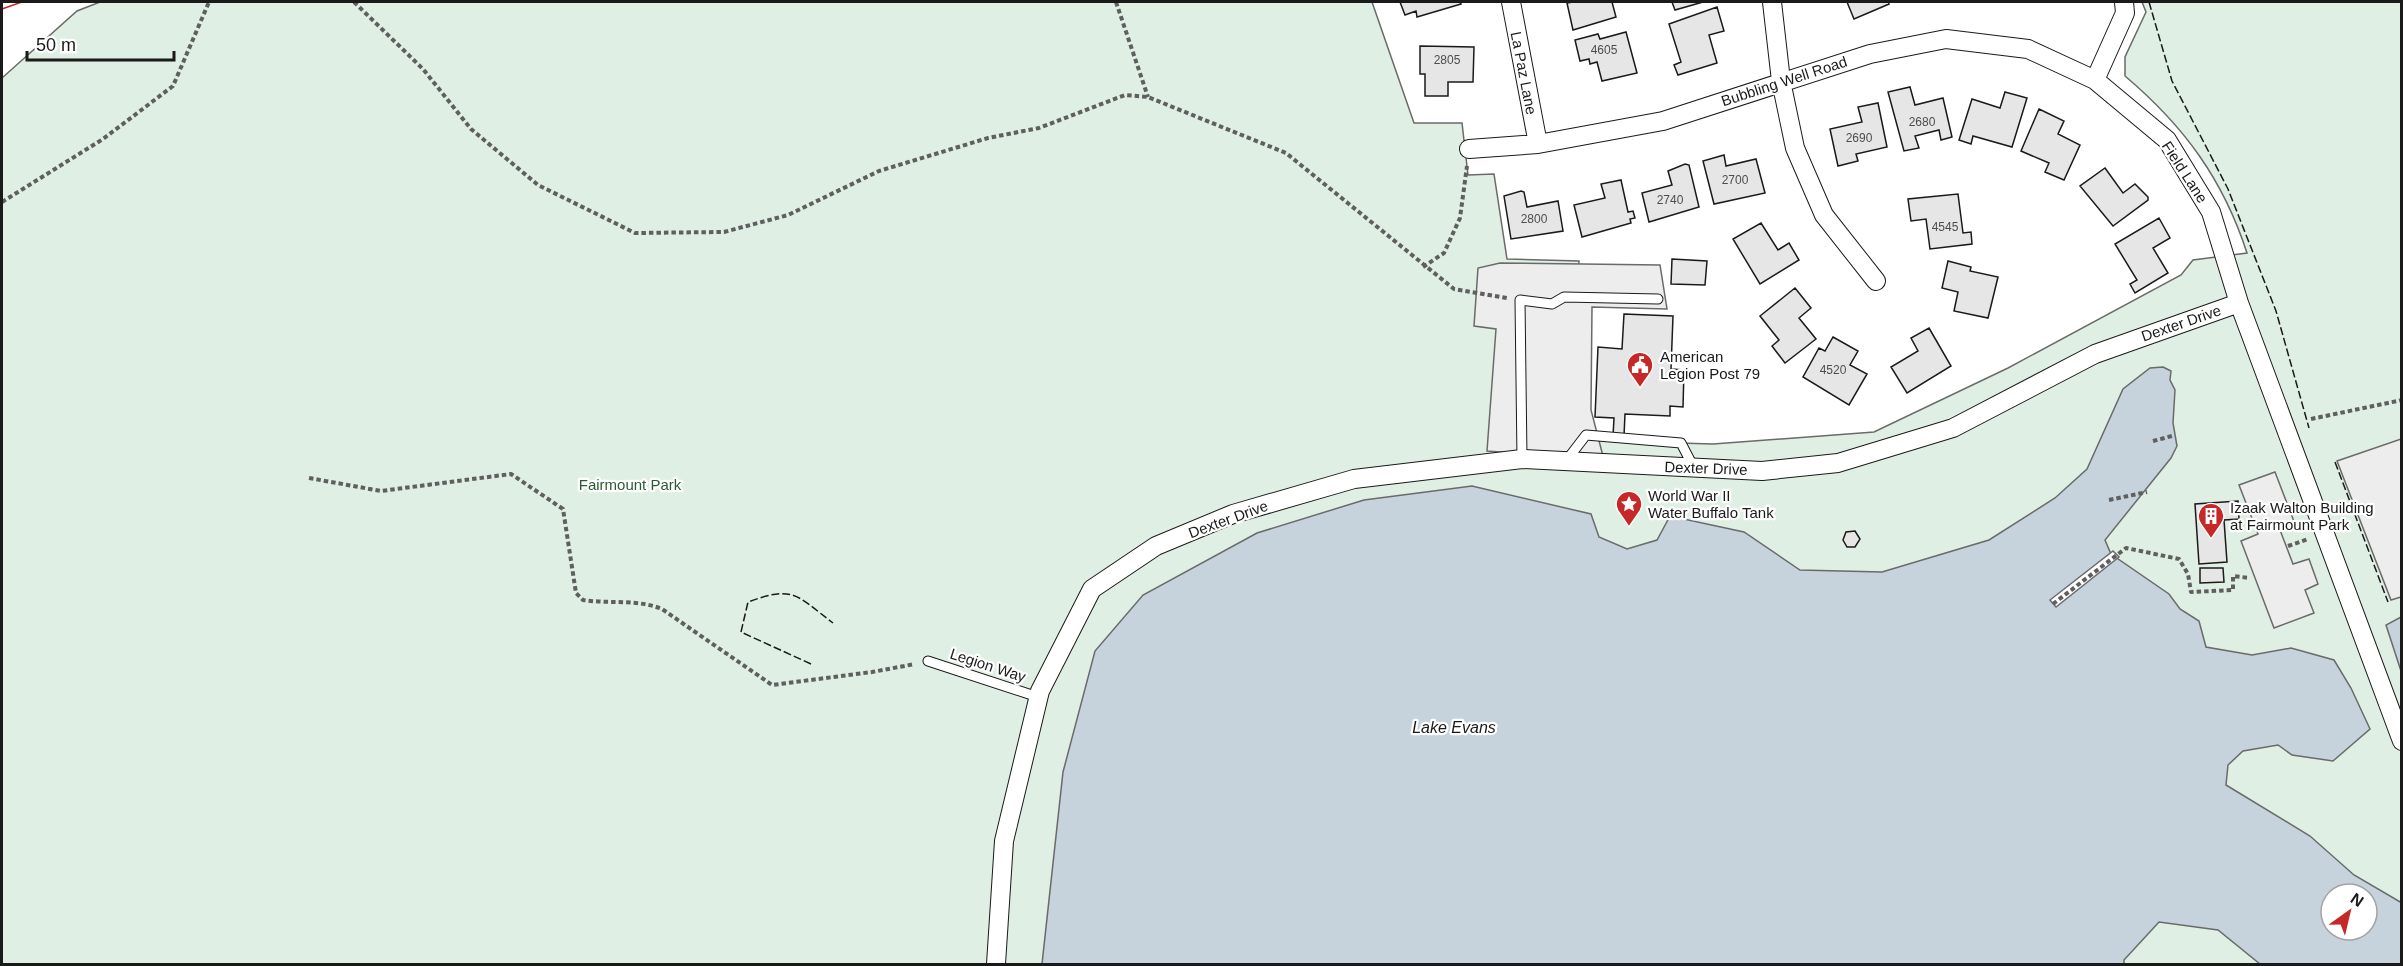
<svg xmlns="http://www.w3.org/2000/svg" width="2403" height="966" viewBox="0 0 2403 966" font-family="Helvetica,sans-serif">
  <rect width="100%" height="100%" fill="#fff"/>
  <path fill="#e0efe3" stroke="#6a6a6a" stroke-width="1.5" fill-rule="evenodd" d="M100 2H1372L1414 123H1462L1468 175 1494 174 1507 259 1579 261 1567 439 1627 434 1643 442 1713 444 1874 432 2008 368 2181 275 2193 260 2247 253C2223 179 2184 126 2125 76V57L2146 12 2142 2H2401V964H2V78L77 11ZM2331 894H2367V930H2331Z"/>
  <path fill="#ededed" stroke="#6a6a6a" stroke-width="1.5" d="M1500 263 1660 265 1667 309 1592 307 1591 410 1604 460 1487 451 1496 329 1474 326 1478 268Z
    M2401 439V597L2391 600 2337 461Z
    M2275 472 2295 524 2280 530 2293 564 2309 559 2318 584 2305 590 2314 613 2274 628 2241 541 2258 534 2239 485Z"/>
  <path fill="#c6d2dc" stroke="#6a6a6a" stroke-width="1.5" fill-rule="evenodd" d="M2163 367 2171 371 2170 380 2175 390 2173 423 2177 446 2171 458 2105 540 2111 554 2169 594 2180 609 2199 621 2206 647 2252 655 2291 648 2334 660 2351 688 2370 729 2333 761 2292 755 2278 745 2243 751 2228 765 2226 785 2310 836 2354 875 2402 903 2401 964H2260L2218 930 2159 922 2124 960V964H1042L1063 772 1095 651 1143 595 1257 533 1364 500 1472 486 1591 514 1599 537 1627 549 1657 540 1670 516 1744 532 1800 570 1882 572 1989 540 2055 498 2087 469 2123 389 2150 368ZM2331 894H2367V930H2331Z
    M2401 617V671L2386 625Z"/>
  <path fill="#fff" stroke="#6a6a6a" stroke-width="1.5" d="M2113 551 2119 557 2056 607 2050 600Z"/>
  <path fill="#e6e6e6" stroke="#1a1a1a" stroke-width="1.5" d="M1400 2H1460L1461 4 1417 17 1416 11 1405 15Z
    M1573 2H1612L1616 17 1573 30 1567 3Z
    M1672 2H1703L1675 10Z
    M1847 2H1888L1889 4 1854 19Z
    M1717 7 1724 31 1709 35 1717 63 1678 75 1674 65 1681 62 1669 24Z
    M1626 32 1637 73 1602 81 1597 62 1590 64 1589 59 1580 61 1575 40 1598 34 1600 39Z
    M1420 46 1474 47 1473 82H1448V96H1425V74H1420Z
    M1910 87 1915 105 1943 98 1952 137 1941 140 1939 130 1915 136 1919 148 1904 151 1888 92Z
    M2005 92 2027 98 2012 147 1973 136 1971 144 1959 140 1972 99 2000 108Z
    M1878 103 1887 147 1856 154 1858 161 1838 166 1830 129 1862 122 1858 107Z
    M2039 109 2064 121 2058 134 2080 145 2064 180 2045 172 2049 163 2021 151Z
    M1724 155 1726 166 1756 159 1765 193 1714 204 1703 161Z
    M1685 164 1689 165 1699 207 1649 222 1642 193 1672 185 1668 171Z
    M2105 168 2123 193 2135 184 2148 197V200L2113 226 2080 186Z
    M1621 180 1628 212 1633 211 1635 218 1630 219 1631 223 1582 237 1574 205 1605 198 1601 184Z
    M1521 191 1524 192 1527 207 1558 201 1563 231 1511 239 1504 196Z
    M1958 194 1963 233 1971 232 1972 244 1930 249 1926 219 1911 221 1908 199Z
    M2159 218 2170 238 2153 248 2168 273 2135 293 2130 284 2137 280 2115 244Z
    M1761 223 1778 250 1789 243 1799 260 1760 284 1733 239Z
    M1672 259 1707 261 1705 285 1671 284Z
    M1948 261 1971 267 1970 271 1998 277 1988 318 1954 311 1958 292 1942 288Z
    M1795 288 1811 308 1799 318 1816 339 1785 363 1772 346 1779 340 1760 316Z
    M1624 314 1673 316 1671 369 1684 370 1683 407 1670 406V416L1625 414 1624 436H1613L1614 418 1595 417 1598 347 1622 349Z
    M1929 328 1951 366 1907 393 1891 367 1918 351 1911 338Z
    M1833 337 1858 351 1850 365 1867 374 1849 405 1803 377 1819 348 1825 351Z
    M2238 501 2239 519 2224 520 2227 562 2199 564 2195 504Z
    M1855 531 1860 539 1855 547H1847L1843 540 1846 532Z
    M2200 568H2223L2224 582 2200 583Z"/>
  <g fill="none" stroke-linecap="round" stroke-linejoin="round">
    <g stroke="#1a1a1a" stroke-width="11">
      <path id="lane" d="M1522 459 1520 300 1552 304 1564 297 1658 299
        M1566 461 1586 435 1681 443 1694 468
        M928 661 1038 697"/>
    </g>
    <g stroke="#1a1a1a" stroke-width="20">
      <path id="street" d="M1511 2 1538 144
        M1772 2 1781 81 1795 148 1824 215 1876 281
        M2124 2 2125 13 2095 80 2167 140 2211 212 2239 303 2402 741
        M1469 149 1538 144 1663 121 1870 54 1946 39 2028 49 2095 80
        M996 964 1004 841 1040 691 1092 589 1156 546 1233 514 1354 479 1522 459 1762 471 1838 463 1953 428 2095 354 2239 303"/>
    </g>
    <path stroke="#5f5f5f" stroke-width="4" stroke-dasharray="4.5 3" stroke-linecap="butt" d="M354 2 423 69 471 129 538 185 635 233 724 232 788 215 879 171 988 138 1039 128 1125 95 1148 97 1286 153 1454 289 1507 298
      M1116 2 1148 97
      M2 202 103 139 173 86 209 2
      M1423 267 1444 253 1460 218 1467 166
      M2311 419 2402 400
      M2153 441 2172 436
      M309 478 381 491 511 474 563 509 576 593 583 600C609 604 638 599 662 609L772 685 872 672 915 664
      M2109 500 2147 492
      M2288 546 2308 539
      M2053 604 2126 548 2179 559 2188 574 2191 592 2233 590V576L2250 578"/>
    <use href="#lane" stroke="#fff" stroke-width="9"/>
    <use href="#street" stroke="#fff" stroke-width="18"/>
    <path stroke="#1a1a1a" stroke-width="1.5" stroke-dasharray="8 3" stroke-linecap="butt" d="M2149 2 2172 81 2228 189 2276 311 2309 428
      M2335 462 2388 602
      M811 664 741 632 748 602C794 585 796 595 833 623"/>
    <path stroke="#c62828" stroke-width="1.5" stroke-dasharray="21 4.5 3 4.5" stroke-linecap="butt" d="M2 9 22 2"/>
  </g>
  <defs>
    <g id="civic-pin" transform="scale(1.35)"><path d="M0 17L-7.5 6A9.5 9.5 0 1 1 7.5 6Z" fill="#c62828" stroke="#fff"/><path d="M-.6-6.5H3V-4.5H.6V-3L4-1V1h2V6H-6V1h2V-1L-.6-3ZM-1.2 2.5V6h2.4V2.5Z" fill="#fff"/></g>
    <g id="sight-pin" transform="scale(1.35)"><path d="M0 17L-7.5 6A9.5 9.5 0 1 1 7.5 6Z" fill="#c62828" stroke="#fff"/><path d="M0-6L1.8-2.2L6-1.7L2.9 1.2L3.7 5.4L0 3.3L-3.7 5.4L-2.9 1.2L-6-1.7L-1.8-2.2Z" fill="#fff"/></g>
    <g id="building-pin" transform="scale(1.35)"><path d="M0 17L-7.5 6A9.5 9.5 0 1 1 7.5 6Z" fill="#c62828" stroke="#fff"/><path d="M-4-6H4V6H1V3H-1V6H-4ZM-2.5-4.3h1.7v1.8h-1.7ZM.8-4.3h1.7v1.8H.8ZM-2.5-1h1.7V.8h-1.7ZM.8-1h1.7V.8H.8Z" fill="#fff"/></g>
  </defs>
  <g fill-rule="evenodd">
    <use href="#civic-pin" x="1640" y="365"/>
    <use href="#sight-pin" x="1629" y="504"/>
    <use href="#building-pin" x="2211" y="516"/>
  </g>
  <g text-anchor="middle" dominant-baseline="central" stroke-width="4.5" stroke-linejoin="round" paint-order="stroke">
    <g font-size="12" fill="#4d4d4d">
      <text x="1604" y="50">4605</text>
      <text x="1447" y="60">2805</text>
      <text x="1922" y="122">2680</text>
      <text x="1859" y="138">2690</text>
      <text x="1735" y="180">2700</text>
      <text x="1670" y="200">2740</text>
      <text x="1534" y="219">2800</text>
      <text x="1945" y="227">4545</text>
      <text x="1833" y="370">4520</text>
    </g>
    <g font-size="15" fill="#1a1a1a" stroke="#fff">
      <text transform="translate(1524 73) rotate(79)">La Paz Lane</text>
      <text transform="translate(1784 81) rotate(-18)">Bubbling Well Road</text>
      <text transform="translate(2185 172) rotate(57)">Field Lane</text>
      <text transform="translate(2181 323) rotate(-19)">Dexter Drive</text>
      <text transform="translate(1706 468) rotate(2)">Dexter Drive</text>
      <text transform="translate(1228 519) rotate(-20)">Dexter Drive</text>
      <text transform="translate(988 665) rotate(18)">Legion Way</text>
    </g>
    <g font-size="15" fill="#1a1a1a" stroke="#fff" text-anchor="start">
      <text x="1660" y="356">American<tspan x="1660" dy="17">Legion Post 79</tspan></text>
      <text x="1648" y="495">World War II<tspan x="1648" dy="17">Water Buffalo Tank</tspan></text>
      <text x="2230" y="507">Izaak Walton Building<tspan x="2230" dy="17">at Fairmount Park</tspan></text>
    </g>
    <g font-size="15" fill="#2b5a34" stroke="#fff">
      <text x="630" y="484">Fairmount Park</text>
    </g>
    <g font-size="16" font-style="italic" fill="#1a1a1a" stroke="#fff">
      <text x="1454" y="727">Lake Evans</text>
    </g>
  </g>
  <rect width="2403" height="966" fill="none" stroke="#1a1a1a" stroke-width="6"/>
  <g transform="translate(2349 912) rotate(34)"><circle r="28" fill="#ffffff" stroke="#a3a3a3" stroke-width="1.5"/>
  <path d="M0-4.5L10 22L0 15L-10 22Z" fill="#c62828"/>
  <text y="-9" font-size="16" font-weight="bold" text-anchor="middle" fill="#1a1a1a">N</text>
  </g>
  <path d="M27 51v9h147v-9" fill="none" stroke="#1a1a1a" stroke-width="3"/>
  <text x="36" y="51" font-size="18" fill="#1a1a1a" stroke="#ffffff" stroke-width="4.5" paint-order="stroke">50 m</text>
</svg>
